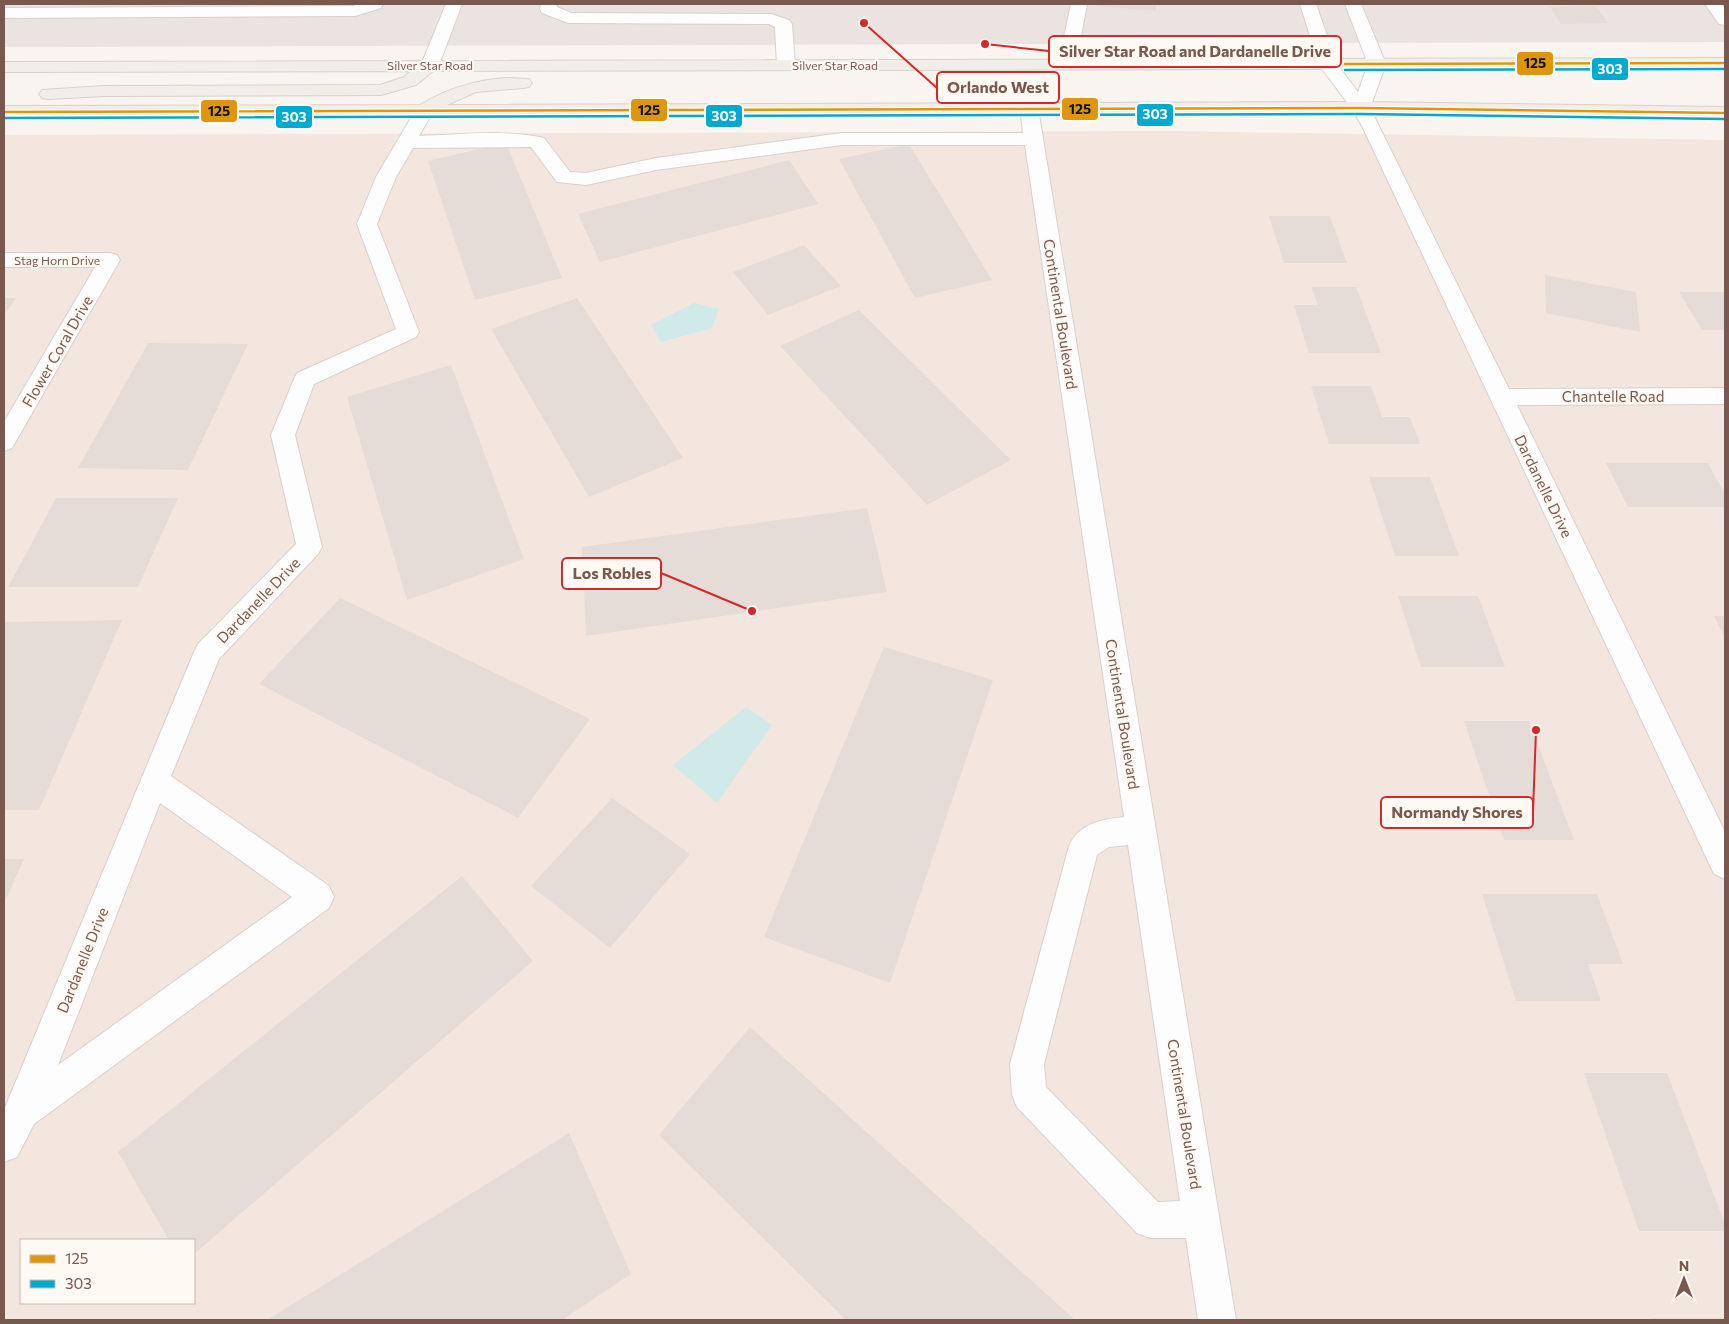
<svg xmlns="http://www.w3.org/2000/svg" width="1729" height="1324" viewBox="0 0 1729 1324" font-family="Commissioner,sans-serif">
  <rect width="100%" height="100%" fill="#f9f4f0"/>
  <path fill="#f2e6de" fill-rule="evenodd" d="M1171 131 1725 140V1320H4V135ZM21 1240H194V1303H21Z"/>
  <path fill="#ebe3df" d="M4 4H1725V42L4 47Z"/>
  <path fill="#d0eaea" d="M694 303 719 309 712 328 661 342 651 325Z
    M746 707 772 725 717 803 673 765Z"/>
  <path fill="#e6dcd7" d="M1097 4H1156V11L1097 6Z
    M1596 6 1608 23 1561 24 1550 7Z
    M506 143 562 278 475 300 428 161Z
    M909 144 992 280 915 298 839 159Z
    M789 160 818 204 600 262 578 214Z
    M1269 216H1330L1347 263H1284Z
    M804 245 841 286 768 315 733 272Z
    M1545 275 1636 292 1640 332 1546 313Z
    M1311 287H1356L1381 353H1309L1294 305H1318Z
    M1679 292H1725V330H1702Z
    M4 298H16L4 315Z
    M577 298 683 458 589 497 491 329Z
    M859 310 1011 460 927 505 780 346Z
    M148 343 248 344 188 470 78 468Z
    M451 365 524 559 407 600 347 397Z
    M1311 386H1371L1382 417H1410L1420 444H1329Z
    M1606 463H1708L1725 494V507H1628Z
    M1369 477H1430L1459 556H1395Z
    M56 498H178L138 587H8Z
    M867 508 887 592 586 636 582 547Z
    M1398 596H1478L1505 667H1421Z
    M340 598 590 719 518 818 259 684Z
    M1714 616H1725V638Z
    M122 620 39 810H4V622Z
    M884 647 993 680 890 983 764 937Z
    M1464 721H1529L1574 840H1504Z
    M612 798 690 854 610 948 531 886Z
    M4 859H24L4 903Z
    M462 876 533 961 194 1254V1240H169L118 1152Z
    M1482 894H1597L1623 964H1588L1601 1001H1516Z
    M750 1027 1073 1318 1072 1320H846L659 1135Z
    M1584 1073H1667L1725 1224V1231H1639Z
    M569 1133 631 1274 562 1320H267Z
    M1651 1318H1725V1320H1651Z"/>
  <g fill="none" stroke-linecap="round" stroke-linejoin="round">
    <g stroke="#d9d0cc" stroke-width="2">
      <path id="minor" d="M360 4H383L381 8 355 16 4 18V8L353 6Z
        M446 4H462L439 65 436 69H424L421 65Z
        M541 4H557V7L571 13 771 14 789 20 792 24 795 65 792 69H780L777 65 775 27 769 24 568 23 542 13 540 9Z
        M1071 4H1087L1076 65 1073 69H1061L1058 65Z
        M1300 4H1316L1337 64 1358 92 1368 64 1345 4H1361L1386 64 1370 108 1509 389 1725 388V404L1517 405 1725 832V879L1714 874 1363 128 1352 109 1319 65Z
        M1705 4H1721L1725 9V25L1719 24Z
        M1029 102 1036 104 1038 108 1236 1320H1198L1186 1238H1150L1137 1233 1017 1107 1012 1095 1010 1064 1069 846C1078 824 1102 819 1124 817L1025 145H842L656 170 586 185 557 182 531 147 413 148 396 177 377 224 419 332 416 337 314 384 295 435 322 547 318 554 219 659 171 776 329 886 334 897 329 908 34 1124 17 1157 4 1162V1110L194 652 198 644 296 544 271 435 294 379 297 373 396 329 357 224 376 177 418 106H432L434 110 419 136C458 135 507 129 544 138L570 172 586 173 656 158 842 133H1023L1020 108 1022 104ZM160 803 292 897 58 1065ZM1128 845 1180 1201 1158 1202 1046 1087 1044 1064 1097 855 1109 847Z
        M4 253H110L117 255 120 260 12 448 4 451V422L95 267H4Z"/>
    </g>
    <g stroke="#dad0cc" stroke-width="2">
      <path id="major" d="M1725 58V68L433 71 416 85 381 95 104 96 48 99 42 98 39 94 42 90 104 86 380 85 404 77 411 71 4 72V62Z
        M507 78 529 79 532 83 529 87 523 88 476 92 447 105 1361 102 1725 107V119L1361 114 4 117V106L420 105C448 88 475 80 507 78Z"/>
    </g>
    <use href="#minor" fill="#fefdfd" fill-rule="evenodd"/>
    <use href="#major" fill="#f3ede8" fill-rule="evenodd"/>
    <g stroke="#fff9f3" stroke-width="5">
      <path id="bus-1" d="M1345 64 1725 63
        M4 112 1361 108 1725 113"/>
    </g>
    <g stroke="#fff9f3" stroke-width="5">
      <path id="bus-2" d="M1345 70 1725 69
        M4 118 1361 114 1725 119"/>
    </g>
    <use href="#bus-1" stroke="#de960f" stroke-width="2.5"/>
    <use href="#bus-2" stroke="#00a9ce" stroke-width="2.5"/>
  </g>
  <g text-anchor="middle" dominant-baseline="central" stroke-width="4" stroke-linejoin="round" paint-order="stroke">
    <g font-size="12" fill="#79584d" stroke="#fff9f3">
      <text x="430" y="65">Silver Star Road</text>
      <text x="835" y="65">Silver Star Road</text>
      <text x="57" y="260">Stag Horn Drive</text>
    </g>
    <g font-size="15" fill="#79584d" stroke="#fff9f3">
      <text transform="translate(1061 314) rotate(81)">Continental Boulevard</text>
      <text transform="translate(57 351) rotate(-60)">Flower Coral Drive</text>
      <text x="1613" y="396">Chantelle Road</text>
      <text transform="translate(1544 486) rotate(64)">Dardanelle Drive</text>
      <text transform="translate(258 600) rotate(-46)">Dardanelle Drive</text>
      <text transform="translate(1123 714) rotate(81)">Continental Boulevard</text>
      <text transform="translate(82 960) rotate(-68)">Dardanelle Drive</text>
      <text transform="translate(1185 1114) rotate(81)">Continental Boulevard</text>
    </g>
  </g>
  <path fill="none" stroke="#d62828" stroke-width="2" d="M985 44L1049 51M864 23L937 88M752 611L661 573M1536 730L1533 812"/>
  <g fill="#d62828" stroke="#fff9f3" stroke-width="2">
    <circle cx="985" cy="44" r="5"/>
    <circle cx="864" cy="23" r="5"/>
    <circle cx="752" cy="611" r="5"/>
    <circle cx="1536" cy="730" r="5"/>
  </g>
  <g fill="#fff9f3" stroke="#d62828" stroke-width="2">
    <rect x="1049" y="36" width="292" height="31" rx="5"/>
    <rect x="937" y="72" width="122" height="31" rx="5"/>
    <rect x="562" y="558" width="99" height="31" rx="5"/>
    <rect x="1381" y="797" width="152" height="31" rx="5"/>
  </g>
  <g font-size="16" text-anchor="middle" font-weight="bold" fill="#79584d">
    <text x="1195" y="57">Silver Star Road and Dardanelle Drive</text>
    <text x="998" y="93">Orlando West</text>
    <text x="612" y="579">Los Robles</text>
    <text x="1457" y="818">Normandy Shores</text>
  </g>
  <g stroke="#fff9f3" stroke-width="2">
    <rect x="1516" y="51" width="38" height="25" rx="5" fill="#de960f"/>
    <rect x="1591" y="57" width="38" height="24" rx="5" fill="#00a9ce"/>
    <rect x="1061" y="97" width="38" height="24" rx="5" fill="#de960f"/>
    <rect x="630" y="98" width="38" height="24" rx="5" fill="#de960f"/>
    <rect x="200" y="99" width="38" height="24" rx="5" fill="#de960f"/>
    <rect x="1136" y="103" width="38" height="24" rx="5" fill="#00a9ce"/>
    <rect x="705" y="104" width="38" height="24" rx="5" fill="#00a9ce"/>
    <rect x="275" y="105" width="38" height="24" rx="5" fill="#00a9ce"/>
  </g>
  <g font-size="14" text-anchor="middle" font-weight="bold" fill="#fff">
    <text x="1610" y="74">303</text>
    <text x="1155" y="119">303</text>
    <text x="724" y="121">303</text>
    <text x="294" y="122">303</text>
  </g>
  <g font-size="14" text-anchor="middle" font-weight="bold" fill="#111">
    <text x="1535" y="68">125</text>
    <text x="1080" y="114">125</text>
    <text x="649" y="115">125</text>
    <text x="219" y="116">125</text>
  </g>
  <rect width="1729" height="1324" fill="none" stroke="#79584d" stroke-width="10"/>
  <rect x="20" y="1239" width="175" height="65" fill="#fff9f3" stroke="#c9b9b1"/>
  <rect x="30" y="1255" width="25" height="8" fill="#de960f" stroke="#c9b9b1"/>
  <text x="65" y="1264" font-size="15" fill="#79584d">125</text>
  <rect x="30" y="1280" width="25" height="8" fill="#00a9ce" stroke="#c9b9b1"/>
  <text x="65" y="1289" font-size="15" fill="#79584d">303</text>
  <g transform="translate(1684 1279)" stroke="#fff9f3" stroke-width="4" paint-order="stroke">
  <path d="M0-4L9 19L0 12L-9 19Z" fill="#79584d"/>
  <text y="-8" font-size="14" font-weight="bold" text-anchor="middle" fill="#79584d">N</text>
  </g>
</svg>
